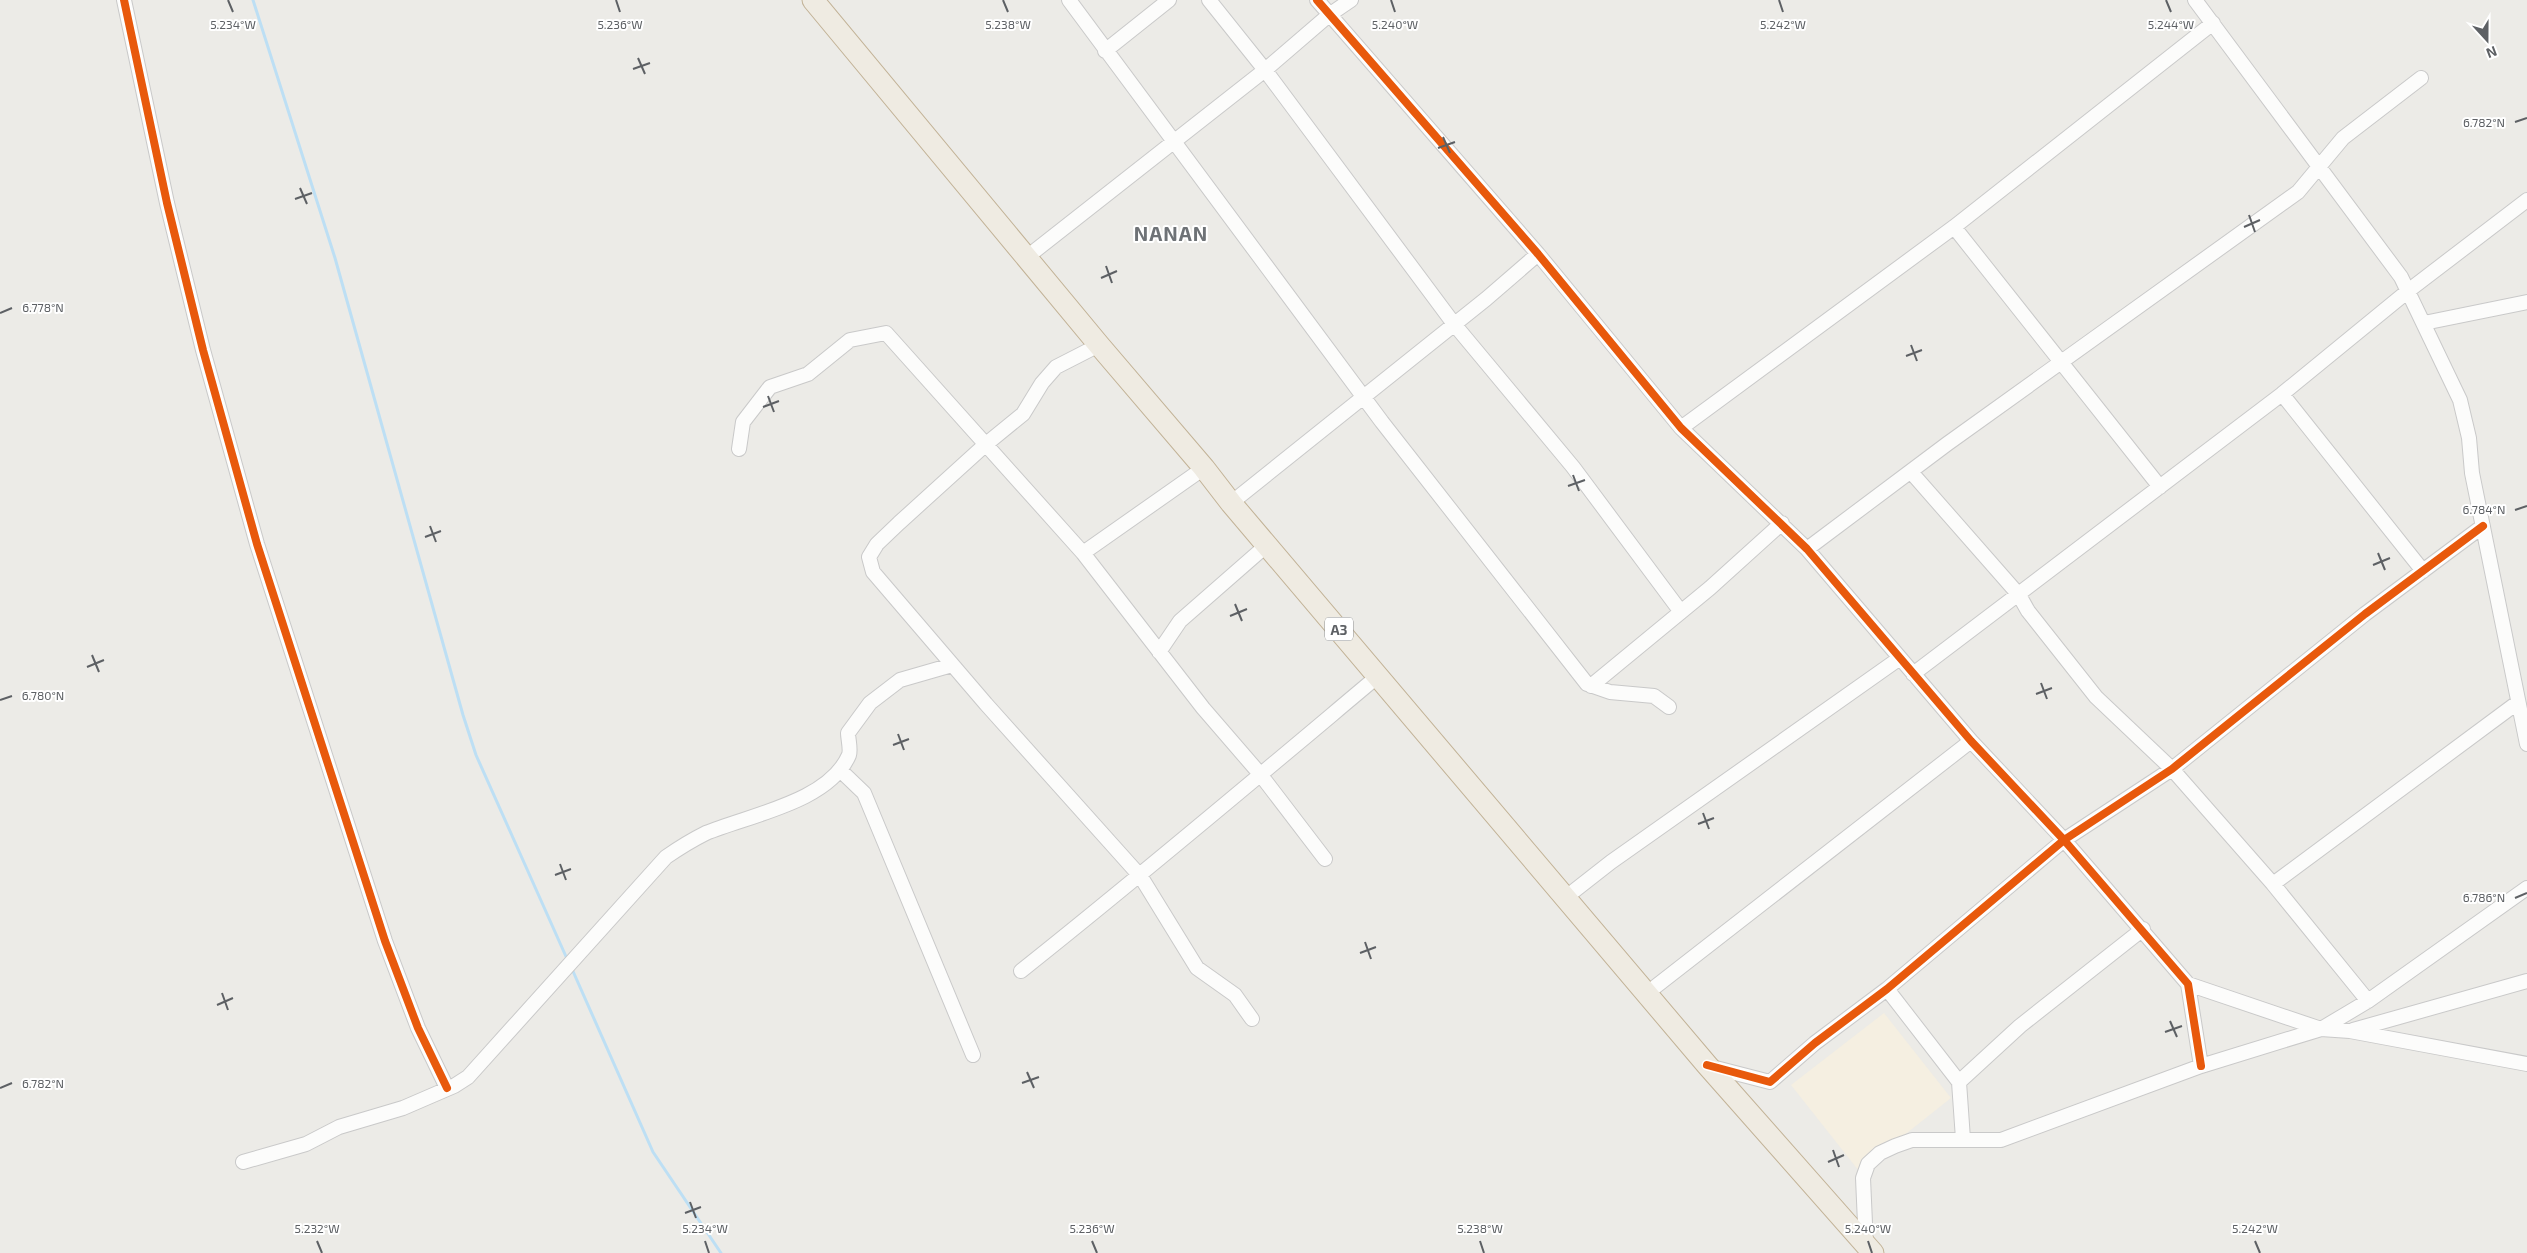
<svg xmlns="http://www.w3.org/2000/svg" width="2527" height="1253" viewBox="0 0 2527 1253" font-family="'Exo 2',sans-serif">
  <rect width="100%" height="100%" fill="#ecebe7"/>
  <path fill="#f5efe1" d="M1884 1013 1951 1098 1859 1171 1791 1085Z"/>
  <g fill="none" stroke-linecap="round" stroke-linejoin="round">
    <path stroke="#bddff4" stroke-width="3" d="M253 0 335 258 463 715 476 755 568 961
      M572 969 653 1152 721 1253"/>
    <g stroke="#c9c9c9" stroke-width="16">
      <path id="minor" d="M124 0 167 203 203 350 257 544 385 941 418 1028 447 1088
        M1069 0 1382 422 1587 684 1610 692 1654 696 1669 707
        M1317 0 1538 254 1681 428 1807 549 1971 741 2064 840 2188 984 2201 1066
        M1351 0 1329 15 1265 70 1454 324 1573 467 1681 612
        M2195 0 2401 277 2460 400 2469 438 2472 473 2527 744
        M1105 51 1169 0
        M1954 227 2160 487
        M1027 257 1265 70 1209 0
        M2424 323 2527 302
        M1099 345 1056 367 1042 383 1023 414 985 445 899 523 877 544 869 557 873 572 986 704 1141 877 1197 968 1235 995 1252 1019
        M2282 394 2423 571
        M1681 428 1954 227 2213 23
        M739 449 743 422 770 387 808 374 850 340 886 333 1083 553 1203 708 1260 774 1325 859
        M1911 472 2019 595 2028 611 2096 697 2172 769 2273 884 2368 1001
        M1231 503 1486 299 1538 254
        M1807 549 1947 444 2298 192 2343 138 2421 78
        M1083 553 1204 468
        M1159 652 1180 621 1268 544
        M1913 674 2282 394 2408 291 2527 200
        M1591 686 1710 588 1782 523
        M840 770 864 793 973 1055
        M2273 884 2517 703
        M1565 898 1611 862 1900 658
        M1021 971C1142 875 1260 775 1378 676
        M2188 984 2321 1029 2368 1001 2527 888
        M1887 989 1959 1082
        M1646 994 1971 741
        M2353 1030 2527 981
        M1708 1066 1770 1082 1815 1043 1887 989 2064 840 2172 769 2365 614 2483 526
        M1963 1139 1959 1082 2020 1026 2143 929
        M243 1162 306 1144 339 1127 403 1108 454 1086 468 1077 666 857C679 848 692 840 706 833 749 815 829 802 849 755 851 749 848 739 848 733L870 703 900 680 952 665
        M1866 1246 1863 1178 1868 1164 1880 1153 1895 1146 1912 1140H2001L2201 1066 2321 1029 2350 1031 2527 1064"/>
    </g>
    <g stroke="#c2b296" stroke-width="23">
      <path id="highway" d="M813 0 1099 345 1204 468 1231 503 1707 1065 1873 1253"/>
    </g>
    <use href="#minor" stroke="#fcfcfb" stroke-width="14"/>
    <use href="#highway" stroke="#efebe2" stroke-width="21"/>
    <g stroke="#fff" stroke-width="11">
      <path id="cycleway" d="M124 0 167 203 203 350 257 544 385 941 418 1028 447 1088
        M1317 0 1538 254 1681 428 1807 549 1971 741 2064 840 2188 984 2201 1066
        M1707 1065 1770 1082 1815 1043 1887 989 2064 840 2172 769 2365 614 2483 526"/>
    </g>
    <use href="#cycleway" stroke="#e8590c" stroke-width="8"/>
  </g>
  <path fill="none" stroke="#5d6064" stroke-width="2" d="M228 0 233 12M616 0 620 12M1003 0 1008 12M1391 0 1395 12M1779 0 1783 12M2166 0 2171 12M638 58 645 74M633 69 650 63M2515 122 2527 118M1443 137 1450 153M1438 148 1455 142M300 188 307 204M295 199 312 193M2249 215 2255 232M2244 227 2260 220M1106 266 1112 283M1101 278 1117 271M0 313 12 308M1911 345 1917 361M1906 356 1922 350M768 396 774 412M763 407 779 401M1573 475 1579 491M1568 486 1585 480M2515 510 2527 506M430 526 436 542M425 537 441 531M2378 553 2385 570M2373 565 2390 558M1235 604 1242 621M1230 616 1247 609M92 655 99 672M87 667 104 660M2041 683 2047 699M2036 694 2052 688M0 700 12 696M898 734 904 750M893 745 909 739M1703 813 1709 829M1698 824 1714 818M560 864 566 880M555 875 571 869M2515 898 2527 893M1365 942 1371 959M1360 953 1376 947M222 993 228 1010M217 1005 233 998M2170 1021 2177 1037M2165 1032 2182 1026M1027 1072 1034 1088M1022 1083 1039 1077M0 1088 12 1083M1833 1150 1839 1167M1828 1162 1844 1155M690 1202 696 1218M685 1213 701 1207M317 1241 322 1253M705 1241 709 1253M1092 1241 1097 1253M1480 1241 1484 1253M1868 1241 1872 1253M2255 1241 2260 1253"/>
  <g text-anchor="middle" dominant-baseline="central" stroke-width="4" stroke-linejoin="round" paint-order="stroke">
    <rect fill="#fff" stroke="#8e9092" stroke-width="1" x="1325" y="617.5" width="28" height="23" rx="4"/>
    <g font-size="14" font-weight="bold" fill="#5d6064">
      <text x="1339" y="629">A3</text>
    </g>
    <g font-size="20" font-weight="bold" letter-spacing="1" fill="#6e7276" stroke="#fff">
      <text x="1171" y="233">NANAN</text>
    </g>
  </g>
  <g font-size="12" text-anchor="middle" fill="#5d6064" stroke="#fff" stroke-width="4" stroke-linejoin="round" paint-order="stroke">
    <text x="233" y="29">5.234°W</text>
    <text x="620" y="29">5.236°W</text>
    <text x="1008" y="29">5.238°W</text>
    <text x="1395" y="29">5.240°W</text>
    <text x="1783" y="29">5.242°W</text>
    <text x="2171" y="29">5.244°W</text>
    <text x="2484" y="127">6.782°N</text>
    <text x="43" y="312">6.778°N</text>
    <text x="2484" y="514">6.784°N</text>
    <text x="43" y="700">6.780°N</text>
    <text x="2484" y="902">6.786°N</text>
    <text x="43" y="1088">6.782°N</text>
    <text x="317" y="1233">5.232°W</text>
    <text x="705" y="1233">5.234°W</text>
    <text x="1092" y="1233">5.236°W</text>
    <text x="1480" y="1233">5.238°W</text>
    <text x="1868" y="1233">5.240°W</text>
    <text x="2255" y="1233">5.242°W</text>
  </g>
  <g transform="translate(2487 40) rotate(159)" stroke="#ffffff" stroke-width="4" paint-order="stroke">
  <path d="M0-4L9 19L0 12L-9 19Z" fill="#5d6064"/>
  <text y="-8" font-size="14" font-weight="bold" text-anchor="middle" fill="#5d6064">N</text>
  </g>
</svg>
